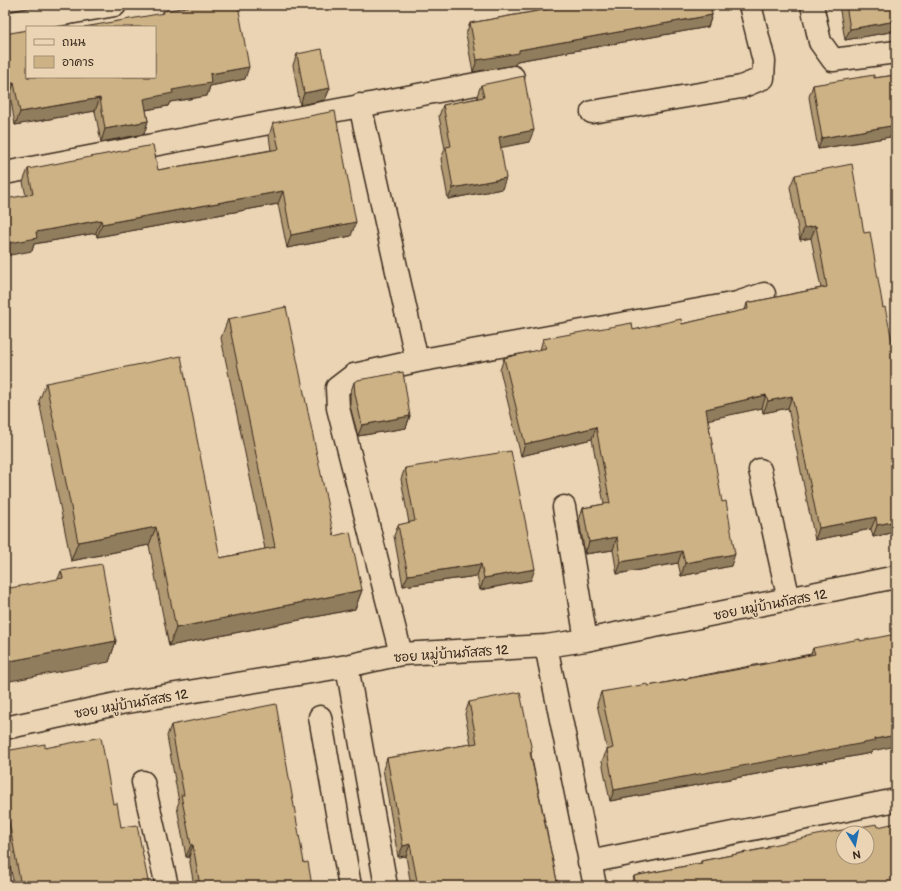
<svg xmlns="http://www.w3.org/2000/svg" width="901" height="891" font-family="'Balsamiq Sans','Playpen Sans Thai',sans-serif">
	<rect width="100%" height="100%" fill="#ead4b3"/>
	<filter id="ink" filterUnits="userSpaceOnUse"><feTurbulence type="fractalNoise" baseFrequency=".025" numOctaves="2"/><feDisplacementMap in="SourceGraphic" scale="8" xChannelSelector="R" yChannelSelector="G"/><feConvolveMatrix kernelMatrix="1 2 1 2 8 2 1 2 1" color-interpolation-filters="sRGB"/></filter>
	<g filter="url(#ink)">
		<g fill="none" stroke-linecap="round" stroke-linejoin="round">
			<defs>
				<path id="street" d="M812,5L820,42L833,60L896,52
					M5,24L115,5
					M360,105L417,361
					M592,112L741,87L763,78L764,61L750,5
					M5,173L513,77
					M760,470L789,600
					M564,507L586,640
					M546,646L595,886
					M401,654L338,408L337,388L354,375L417,361L737,303L764,294
					M347,666L386,886
					M320,717L350,886
					M5,728L121,703L347,666L401,654L546,646L586,640L896,577
					M143,782L167,886
					M589,862L896,800"/>
			</defs>
			<use href="#street" stroke="#3b2a1e" stroke-width="25"/>
			<use href="#street" stroke="#ead4b3" stroke-width="22"/>
		</g>
		<path fill="#b09972" stroke="#3b2a1e" d="M560,5H710L712,15L708,27L517,61L515,65L473,72L466,34L470,23L560,7Z
			M839,5H896V31L845,40Z
			M163,11L245,79L210,86L207,96L170,102L168,106L146,110L148,121L144,134L101,142L95,111L15,125L10,95L5,96V34L27,77L163,13Z
			M297,54L330,88L325,100L300,105L293,65Z
			M896,75V136L818,149L809,97L813,85L874,78Z
			M481,85L529,142L500,147L502,189L448,199L441,159L445,149L439,116L443,105L478,98L477,96Z
			M273,123L351,236L287,248L278,204L97,237L96,233L34,244L32,251L26,196L23,182L28,169L158,170L271,150L269,136Z
			M795,175L864,233L896,360V532L873,537L871,529L815,540L788,408L763,413L762,408L708,419L731,566L681,576L678,563L617,574L613,550L585,554L579,520L583,508L604,504L592,439L521,456L500,370L504,358L540,350L543,339L633,330L682,324L745,310L747,303L821,288L811,238L800,240L790,187Z
			M228,319L334,536L362,590L355,609L169,646L149,545L71,561L39,401L46,383L220,558L265,549L221,338Z
			M354,382L410,416L406,428L358,436L350,406V394Z
			M405,468L531,580L480,590L477,576L403,586L394,536L398,525L409,523L401,479Z
			M61,571L116,641L109,662L58,579Z
			M813,648L872,751L871,753L610,801L602,761L607,750L597,704L601,692L648,686L811,654Z
			M469,702L532,751L531,754L558,886H411L406,856L398,857L383,769L387,758L471,744L465,714Z
			M171,725L304,863L312,886H194L189,857H186L177,807L179,802L167,736Z
			M45,748L113,804L121,827L149,886H14L5,839V751Z
			M768,846L896,886H630L634,876L701,863V861L767,848Z"/>
		<path fill="#907d5d" stroke="#3b2a1e" d="M712,15L708,27L517,61L515,65L473,72L477,60L519,50Z
			M896,21V31L845,40L850,29Z
			M249,67L245,79L210,86L207,96L170,102L168,106L139,111L144,99L172,90L210,74Z
			M14,83L10,95L5,96V84Z
			M330,88L325,100L300,105L304,93Z
			M100,98L95,111L15,125L20,112Z
			M148,121L144,134L101,142L105,129Z
			M896,125V136L818,149L822,138Z
			M534,130L529,142L494,149L499,137Z
			M506,178L502,189L448,199L453,188Z
			M283,191L278,204L97,237L102,224Z
			M101,220L96,233L34,244L32,251L5,256V244L36,232Z
			M356,222L351,236L287,248L291,235Z
			M816,226L811,238L800,240L804,228Z
			M766,395L762,408L702,421L706,409Z
			M792,396L788,408L763,413L768,401Z
			M410,416L406,428L358,436L362,425Z
			M596,427L592,439L521,456L525,444Z
			M876,517L871,529L815,540L819,528Z
			M896,521V532L873,537L877,525Z
			M156,527L149,545L71,561L78,542Z
			M617,537L613,550L585,554L589,542Z
			M682,551L678,563L617,574L621,562Z
			M735,554L731,566L681,576L685,563Z
			M481,564L477,576L403,586L408,575Z
			M535,569L531,580L480,590L484,578Z
			M362,590L355,609L169,646L176,628Z
			M116,641L109,662L5,682V662Z
			M896,735V746L872,751L871,753L610,801L614,790Z
			M410,844L406,856L398,857L403,846Z
			M191,845H193L189,857H186Z"/>
		<path fill="#cdb285" stroke="#3b2a1e" fill-rule="evenodd" d="M199,5H238L249,67L210,74L211,83L172,90L173,93L144,99L148,121L105,129L100,98L20,112L14,83L5,84V34L27,30V77H155V27H84L164,13L163,11Z
			M566,5H710L712,15L519,50V53L477,60L470,23L566,6Z
			M846,5H896V21L850,29Z
			M322,49L330,88L304,93L297,54Z
			M874,75V78L896,75V125L822,138L813,85Z
			M524,76L534,130L499,137L506,178L453,188L446,147L451,146L443,105L484,97L481,85Z
			M335,111L356,222L291,235L283,191L102,224L101,220L36,232L37,238L5,244V199L33,194L28,169L153,145L158,170L279,149L273,123Z
			M852,164L864,233L870,232L883,308L885,307L896,360V521L877,525L876,517L819,528L792,396L768,401L766,395L706,409L722,502L726,501L735,554L685,563L682,551L621,562L617,537L589,542L583,508L610,503L596,427L525,444L504,358L546,348L543,339L632,323L633,330L681,319L682,324L748,309L747,303L827,287L816,226L804,228L795,175Z
			M286,307L334,536L350,532L362,590L176,628L156,527L78,542L46,383L181,356L220,558L275,547L228,319Z
			M403,372L410,416L362,425L355,394L354,382L358,380Z
			M511,451L535,569L484,578L481,564L408,575L398,525L415,521L405,468Z
			M102,564L116,641L5,662V589L63,578L61,571Z
			M896,634V735L875,739V741L614,790L607,750L613,748L601,692L648,684V686L740,669L815,654L813,648L860,639V641Z
			M520,692L532,751L530,752L558,886H418L410,844L403,846L387,758L477,743L469,702Z
			M276,704L304,863L308,862L312,886H200L193,845H191L181,795H184L171,725Z
			M101,737L113,804L117,803L121,827L137,825L149,886H21L6,806H5V751L45,744V748Z
			M896,823V886H636L634,876L702,863L701,861L768,848V846L831,832L877,824L878,827ZM843,833H867V857H843Z"/>
	</g>
	<g text-anchor="middle" stroke-width="4" stroke-linejoin="round" paint-order="stroke">
		<g font-size="13" fill="#3b2a1e" stroke="#ead4b3">
			<text transform="translate(770 604) rotate(-11)" y="5">ซอย หมู่บ้านภัสสร 12</text>
			<text transform="translate(451 653) rotate(-4)" y="5">ซอย หมู่บ้านภัสสร 12</text>
			<text transform="translate(131 703) rotate(-10)" y="5">ซอย หมู่บ้านภัสสร 12</text>
		</g>
	</g>
	<rect width="901" height="891" fill="none" stroke="#ead4b3" stroke-width="20"/>
	<rect x="10" y="10" width="881" height="871" fill="none" stroke="#3b2a1e" stroke-width="1.5" filter="url(#ink)"/>
	<rect x="26" y="26" width="130" height="52" fill="#ead4b3" stroke="#a49077"/>
	<rect x="34" y="39" width="20" height="6" fill="#ead4b3" stroke="#a49077"/>
	<text x="62" y="46" font-size="12" fill="#3b2a1e">ถนน</text>
	<rect x="34" y="56" width="20" height="12" fill="#cdb285" stroke="#a49077"/>
	<text x="62" y="66" font-size="12" fill="#3b2a1e">อาคาร</text>
	<g transform="translate(855 845) rotate(170)"><circle r="19" fill="#ead4b3" stroke="#a49077"/>
	<path d="M0-3L7 15L0 10L-7 15Z" fill="#1f6fb2"/>
	<text y="-6" font-size="11" font-weight="bold" text-anchor="middle" fill="#3b2a1e">N</text>
	</g>
</svg>
